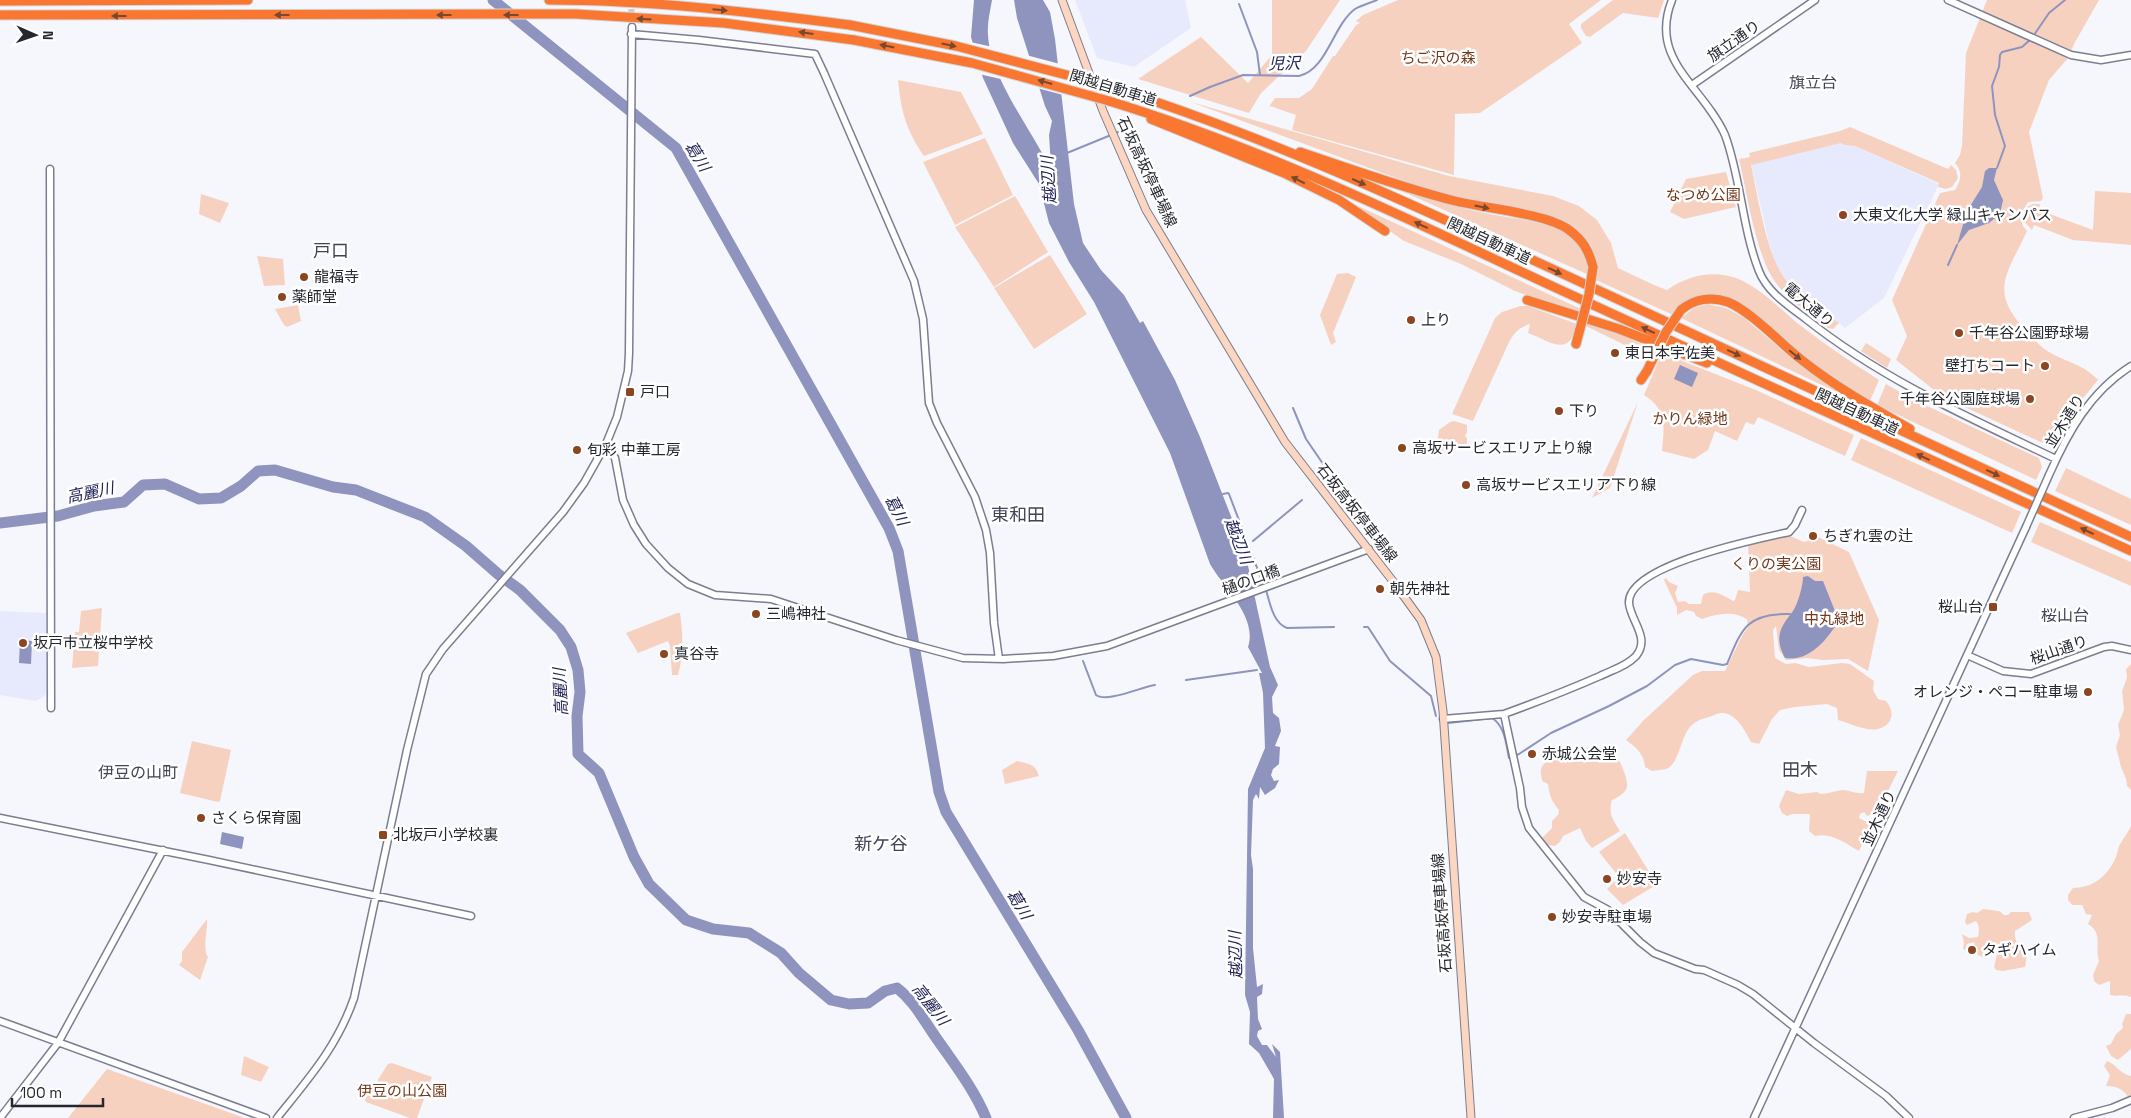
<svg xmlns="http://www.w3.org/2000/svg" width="2131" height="1118" font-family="'Space Grotesk','Noto Sans JP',sans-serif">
	<rect width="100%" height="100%" fill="#f6f7fc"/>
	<path fill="#e7eafc" d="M1075,0H1185L1191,28L1134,67L1097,58Z
		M1841,142L1855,146L1939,184L1884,298L1845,328L1794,287L1783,277L1776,265L1769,243L1751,164Z
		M0,611L46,613V694L42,698L35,701L0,695Z"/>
	<path fill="#f7d1c0" d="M1272,0H1340L1306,51L1261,93L1249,113L1138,79L1201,37L1248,83L1272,55Z
		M1398,0H1601L1569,24L1582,43L1480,113L1455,114L1454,175L1292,130L1296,115L1270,106L1268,108L1275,98H1299L1312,89L1333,56H1335L1356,25L1360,23L1356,21L1363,15Z
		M1613,0H1664L1658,18L1623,13L1590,37L1586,36L1581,28V24Z
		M1987,0H2099L2074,44L2069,57L2049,80L2029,132L2043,198L2041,201L2028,202L2020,215L2023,226L2027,231C2009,271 1988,290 2024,328C2031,336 2039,346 2049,352C2066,362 2085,365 2098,380L2069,415L2054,443L2047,445L1943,397L1896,360L1907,336L1892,300L1940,193L1955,190C1961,180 1963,172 1955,163L1960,155L1962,146L1966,53Z
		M898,80L961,92L983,134L924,156C906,130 901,111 898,80Z
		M1191,102L1449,176L1553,196L1579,206L1597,220L1611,243L1618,268L1654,285L1667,290C1685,277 1708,271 1729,276C1754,281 1781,310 1801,326C1826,345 1852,363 1879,380L1870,401L1802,356L1749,310L1729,297L1710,294L1688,300L1671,314L1596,280V260L1591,245L1578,230L1560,219L1469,200L1418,186Z
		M1850,127L1948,169L1951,165L1956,170L1958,178L1952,187L1946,189L1938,187L1939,183L1855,146L1845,145L1841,143L1751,165C1757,193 1767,254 1783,276C1796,295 1820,309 1839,323L1833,329L1828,328C1811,314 1789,301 1776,283C1756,257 1747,192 1739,159L1750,157L1749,153L1840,131Z
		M985,138L1013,195L955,225L923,162Z
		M1726,172L1736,207L1684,219L1670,212L1686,179Z
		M1395,188C1423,197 1451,206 1480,212C1502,217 1544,221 1563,231C1579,240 1588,257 1589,275Z
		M2095,191L2131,193V245L2073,240L2034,225L2032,230L2023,220L2027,207L2033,204H2040L2039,210L2093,230Z
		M201,194L229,203L220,223L199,214Z
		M1015,196L1048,252L994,287L955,227Z
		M1345,200L1581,309L1580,314L1515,291L1461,264L1404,241Z
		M1050,255L1087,314L1034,349L994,288Z
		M257,256L283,259L285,285L264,286Z
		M1348,273L1356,277L1333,333L1336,342L1331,345L1320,315L1337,274Z
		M1707,304L1726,308L1743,317L1798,364L1847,397L1681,318L1694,308Z
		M298,305L301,321L287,327L284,325L275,309Z
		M1520,306H1528L1577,324C1569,360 1549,340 1528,333L1530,324C1520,327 1516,331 1510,340L1473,421L1452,414L1495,318L1502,312Z
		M1586,324L1621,335L1652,349L1649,357L1586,326Z
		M1866,343L1891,359L1887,368L1861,351Z
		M1662,353L1756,390L1854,435L1845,456L1758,417L1754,425L1746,422L1737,441L1715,431L1708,450L1694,459L1662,451C1664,427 1668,410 1644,395Z
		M1886,384L1912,399L2039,458L2042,467L2036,480L1877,405Z
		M1638,402L1610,488L1592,498Z
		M1454,421L1467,425V432L1465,436L1467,438V445L1440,455V449L1437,445L1439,430L1450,422Z
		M1861,438L2021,512L2012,533L1851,460Z
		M2066,468L2131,499V525L2055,491Z
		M2040,522L2131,562V586L2031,542Z
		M1788,535L1804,542L1810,540H1815L1818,537L1849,552L1879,620L1868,671L1848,659L1823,660L1807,658L1786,660L1779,650L1776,626L1773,630L1775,658L1786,664L1795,663L1809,667L1842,663L1850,664L1874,681L1873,690L1878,699L1886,701C1891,707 1894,714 1889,722C1877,738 1853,724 1838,720L1837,708L1827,704L1795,707L1780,710L1772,719L1759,744L1751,742C1744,728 1732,706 1714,715C1709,718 1701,718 1696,722C1680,731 1681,761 1668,768C1664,770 1657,770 1652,771L1645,767C1644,754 1636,747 1626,740L1644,720L1693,675L1702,671H1725L1742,636L1748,627L1747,619C1733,610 1716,614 1702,619L1696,616L1694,612L1686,610L1677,615V608L1664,580L1666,578L1669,582L1678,586L1675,593L1678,602L1685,601L1689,604H1701L1703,595C1712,588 1725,596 1733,601L1735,600L1738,590L1750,592L1748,545Z
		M102,608L98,666L72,668L75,632H79L81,611Z
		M677,613H680C683,634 684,654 678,675H672L670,646L668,641L638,653L626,633Z
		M2131,664V790L2127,786L2126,779L2121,767L2116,747L2120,735L2118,725L2124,710L2122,691L2127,678L2126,669Z
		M192,741L231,750L220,801L218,802L180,793Z
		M1594,747C1610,748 1617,753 1623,769C1629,786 1631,791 1612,800C1608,814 1613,820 1620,831L1592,848L1586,841L1580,828L1563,836L1560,842L1555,846L1547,845L1542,838L1552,828V821L1558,815L1559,810C1552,802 1549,795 1548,784L1542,781C1542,778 1540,773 1541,769C1546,754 1580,749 1594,747Z
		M1017,761C1028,764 1035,763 1039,776L1005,784L1002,770Z
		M1867,771H1898L1882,803L1875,805L1872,814L1867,816L1864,812L1860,814L1859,818L1871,824L1859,851C1845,843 1831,832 1815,836L1809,831L1810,815L1809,814H1792L1787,816L1782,813L1779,806L1786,790L1799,794L1817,792L1820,794C1828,794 1837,790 1844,790C1852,791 1856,794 1864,793Z
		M2131,826V997C2123,994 2118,997 2110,995V981L2099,985L2094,981L2093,975L2099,961C2094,947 2104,934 2088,924L2092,915L2086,914L2082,905H2072L2068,900V895L2073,888C2094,888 2110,874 2117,854C2118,851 2118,846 2121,843C2124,837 2128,833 2131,826Z
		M1625,833L1656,883V885L1623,905L1607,889L1619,877L1599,852Z
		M1983,909L1999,911L2004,915H2008L2011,912H2029L2032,920L2015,931C2014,939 2017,942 2021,949L2026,950L2027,955L2025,967L2003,971L1996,970L1994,967L1997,955L1993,952L1983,957L1978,955L1974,942L1967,944L1965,950L1963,949L1964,943L1962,934L1969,938L1978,937C1979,932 1980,926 1976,921L1967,925L1965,922L1967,914L1973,912L1977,913Z
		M207,919C208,930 202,949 208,957L200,980L179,965L182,961V952Z
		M2126,1014H2131V1049L2118,1060L2111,1056L2106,1046L2111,1044L2116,1034L2123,1028L2122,1024Z
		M244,1056L269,1067L261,1082L241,1075Z
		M2107,1061C2116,1064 2120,1074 2131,1076V1096L2128,1097C2124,1089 2115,1086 2106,1086L2110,1075L2104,1066Z
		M392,1063L432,1077L417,1118H410L366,1102L365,1100L388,1064Z
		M107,1069L245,1118H68Z"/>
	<path fill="#8e94be" d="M974,0H992C990,12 987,23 988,35C990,76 1028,125 1047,162L1051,165L1049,135L1052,121L1045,106L1017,18L1014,0H1043L1050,12L1055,39L1074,204L1083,243L1101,270L1124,295L1140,323L1143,321L1175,380L1200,437L1245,552L1270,667L1278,685L1272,697L1273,713L1279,718L1281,731L1275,746L1280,747L1279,764L1273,769L1271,775L1274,781L1279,780L1275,788L1265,795L1260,787L1259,799L1256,794L1253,800L1251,855L1253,869V948L1257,987L1263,984L1262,994L1257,997L1258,1019L1262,1029L1258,1031L1257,1036L1262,1045H1267L1276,1057L1272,1044L1280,1052L1284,1118H1273L1274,1079L1259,1053L1249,1044L1250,1012L1245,995L1248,789L1265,748L1263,693L1259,673H1262L1248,647C1258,617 1223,587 1210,564L1170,453L1094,302L1069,262L1049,223L1039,184L1013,143L983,78L971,37Z
		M1989,168H1997L1994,180L2003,200L2000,214L1989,223L1969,230L1957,245L1967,211L1982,187L1985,171Z
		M1680,365L1698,373L1692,387L1674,379Z
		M1808,576L1815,581H1823L1839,621C1827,639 1810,662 1785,658C1774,637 1780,628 1793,611C1798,604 1803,585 1803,577Z
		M20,640L32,641L31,664L19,663Z
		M222,832L244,837L242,849L220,844Z"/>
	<path fill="#f6f7fc" d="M970,42L993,47L997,62L1005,80L979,74Z
		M1026,55L1060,64L1063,95L1037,88Z"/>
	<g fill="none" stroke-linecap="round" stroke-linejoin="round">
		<path stroke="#8e94be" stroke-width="2" d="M1239,4L1257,52L1260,75
			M2034,35L2049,13L2065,0
			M1190,96L1210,87L1243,75L1299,76C1327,70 1333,25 1355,9C1362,5 1370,3 1377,0
			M1116,133L1129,127
			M1067,153L1111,135
			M1997,168L2005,146L1995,115L1992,86L1999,67L2000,55L2002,52L2022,47L2031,39
			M1948,265L1957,245
			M1293,408L1306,439L1330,474L1328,477
			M1223,494L1228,493L1229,494L1264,586
			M1253,541L1302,500
			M1266,590C1270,603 1273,623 1287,628L1334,627
			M1364,627H1368L1390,661L1431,696L1436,716
			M1083,661L1096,695C1107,703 1141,687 1155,685
			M1186,680L1257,670
			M1448,723L1492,718C1505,726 1506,744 1509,758L1519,754L1551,733L1609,706L1647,686L1675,665L1691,659L1723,665L1727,664C1742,628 1747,613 1790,614"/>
		<path stroke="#8e94be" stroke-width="11" d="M493,0L676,148L889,528L898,551L939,792L946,812L1078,1030L1126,1118
			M0,523L58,516L94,506L124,502L143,485L165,484L199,499L221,498L241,486L258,471L275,470L333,487L356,490L425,517L466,546L498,574L520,590L560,630L571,647L578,670L580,692L577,716L578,754L599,773L634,857L649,884L686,920L713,929L749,933L781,953L799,973L831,1000L849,1004L868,1003L885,991L897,988C915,1002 924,1021 937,1039C955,1065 974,1089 986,1118"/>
		<path stroke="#cccdd3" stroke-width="6" stroke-dasharray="6 3" stroke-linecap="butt" d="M631,0L632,27"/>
		<defs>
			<path id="tertiary" d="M1672,0C1648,60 1703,86 1725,135C1741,178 1742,228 1759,271C1767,292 1789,306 1806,319C1883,380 1968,417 2056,459
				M1948,0L2071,55L2101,60L2131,55
				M631,34L699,40L815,54L824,73L914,281L923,319L929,403L937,423L975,497L986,530L990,553L994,623L999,659
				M1692,85L1815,0
				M50,169L51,708
				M606,444L615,458L623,500L634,525L646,544L668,568L688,584L715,595L771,599L896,640L963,658L1003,659L1053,656L1107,646L1369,549
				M2049,475C2068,432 2090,392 2131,366
				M1967,655L2003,671L2031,674L2104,647L2112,646L2131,650
				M1504,714C1537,702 1568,690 1600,676C1612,670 1627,666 1636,656C1651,638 1630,620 1629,603C1627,565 1758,539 1789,532L1795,525L1802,510
				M1443,719L1504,714L1520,788L1522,807L1529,828L1584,897L1608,910L1640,942L1654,953L1695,969L1704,970L1738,985L1753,994L1814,1043L1886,1096L1909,1118
				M0,818L209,860L471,916
				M0,1021L266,1118
				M0,1118L58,1043L163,850
				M277,1118C309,1078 337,1047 354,998L407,750L426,674L443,649L563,512L584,483L606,444L617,417L628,371L629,353L632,27
				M1754,1118L2026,527
				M2074,1118L2112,1108L2131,1100"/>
			<path id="secondary" d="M1062,0L1103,111L1146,210L1285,442L1392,580L1421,620L1436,657L1443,711L1471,1118"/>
			<path id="motorway" d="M549,0C650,0 750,12 850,25
				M0,1L248,0
				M0,15L576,14L724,23L854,40
				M1101,84C1260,133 1411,204 1561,273C1751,360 1941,450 2131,537
				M1109,101C1263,148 1408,219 1554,287C1746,375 1939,464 2131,551
				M1151,119L1284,173L1339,200L1385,231
				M1300,152C1351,169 1403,188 1455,201C1484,208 1548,214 1569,230C1583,240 1589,251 1593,267
				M1527,300L1619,329L1707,363
				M1681,310C1694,299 1711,296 1728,302C1752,312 1781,344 1803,361C1836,387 1873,408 1910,429
				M1576,344L1580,329
				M1641,380L1647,371"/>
		</defs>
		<use href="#tertiary" stroke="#7a7e92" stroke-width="9"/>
		<use href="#secondary" stroke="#7a7e92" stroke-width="9"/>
		<use href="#motorway" stroke="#d3d4d5" stroke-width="11"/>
		<use href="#tertiary" stroke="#fff" stroke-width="6"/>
		<use href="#secondary" stroke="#fdd6c1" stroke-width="7"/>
		<use href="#motorway" stroke="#f97730" stroke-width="9"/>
		<defs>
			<path id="tertiary-bridge" d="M2026,527L2049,475"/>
			<path id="motorway-bridge" d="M850,25L956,46L1101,84
				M854,40L972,63L1109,101
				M1580,329L1589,294L1593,267
				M1647,371L1666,332L1681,310"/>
		</defs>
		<use href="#tertiary-bridge" stroke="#7a7e92" stroke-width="9" stroke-linecap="butt"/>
		<use href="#motorway-bridge" stroke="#d3d4d5" stroke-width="11" stroke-linecap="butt"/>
		<use href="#tertiary-bridge" stroke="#fff" stroke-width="6"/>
		<use href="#motorway-bridge" stroke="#f97730" stroke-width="9"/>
	</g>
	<defs><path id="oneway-solid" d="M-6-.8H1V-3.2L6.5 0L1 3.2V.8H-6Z" transform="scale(1.25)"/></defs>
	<g fill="#7a472f">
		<use href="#oneway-solid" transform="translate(720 10) rotate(5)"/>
		<use href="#oneway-solid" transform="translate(282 15) rotate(180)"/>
		<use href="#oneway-solid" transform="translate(444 15) rotate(180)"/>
		<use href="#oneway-solid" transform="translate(511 15) rotate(-180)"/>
		<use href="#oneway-solid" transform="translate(119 16) rotate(180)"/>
		<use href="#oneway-solid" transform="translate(644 19) rotate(-176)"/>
		<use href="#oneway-solid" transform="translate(806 33) rotate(-172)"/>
		<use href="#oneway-solid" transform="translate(949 45) rotate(12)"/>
		<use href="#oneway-solid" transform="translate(887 46) rotate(-169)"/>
		<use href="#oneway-solid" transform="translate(1045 82) rotate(-164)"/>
		<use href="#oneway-solid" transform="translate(1298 180) rotate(-154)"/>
		<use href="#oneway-solid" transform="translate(1359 182) rotate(24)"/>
		<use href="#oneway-solid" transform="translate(1482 207) rotate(12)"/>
		<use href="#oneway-solid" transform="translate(1421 225) rotate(-155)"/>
		<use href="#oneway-solid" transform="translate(1555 271) rotate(25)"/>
		<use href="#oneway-solid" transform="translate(1648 330) rotate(-155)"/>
		<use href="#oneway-solid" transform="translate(1734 353) rotate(25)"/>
		<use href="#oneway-solid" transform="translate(1795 355) rotate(39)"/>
		<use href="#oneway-solid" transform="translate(1923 457) rotate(-155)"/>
		<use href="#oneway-solid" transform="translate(1993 473) rotate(25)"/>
		<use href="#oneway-solid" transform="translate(2087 531) rotate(-155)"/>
	</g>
	<g fill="#8c4521" stroke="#fff" stroke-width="2">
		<circle cx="1843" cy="215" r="5"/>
		<circle cx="304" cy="277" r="5"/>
		<circle cx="282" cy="297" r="5"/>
		<circle cx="1411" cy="320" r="5"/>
		<circle cx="1959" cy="333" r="5"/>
		<circle cx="1615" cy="353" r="5"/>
		<circle cx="2045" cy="366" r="5"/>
		<rect x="625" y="387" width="10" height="10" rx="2.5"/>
		<circle cx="2030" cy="399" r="5"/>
		<circle cx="1559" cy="411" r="5"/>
		<circle cx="1402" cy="448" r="5"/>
		<circle cx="577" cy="450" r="5"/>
		<circle cx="1466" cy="485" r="5"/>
		<circle cx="1813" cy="536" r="5"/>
		<circle cx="1380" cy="589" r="5"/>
		<rect x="1988" y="602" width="10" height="10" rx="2.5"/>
		<circle cx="756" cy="614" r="5"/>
		<circle cx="23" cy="643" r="5"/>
		<circle cx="664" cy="654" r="5"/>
		<circle cx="2088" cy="692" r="5"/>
		<circle cx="1532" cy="754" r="5"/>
		<circle cx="201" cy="818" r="5"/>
		<rect x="378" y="830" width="10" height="10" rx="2.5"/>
		<circle cx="1607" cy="879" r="5"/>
		<circle cx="1552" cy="917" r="5"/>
		<circle cx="1972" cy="950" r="5"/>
	</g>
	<g text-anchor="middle" stroke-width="5" stroke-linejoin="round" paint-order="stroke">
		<g font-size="15" fill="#25272f" stroke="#fff">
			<text transform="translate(1734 41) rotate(-35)" y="5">旗立通り</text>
			<text transform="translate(1113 88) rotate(17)" y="5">関越自動車道</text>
			<text transform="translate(1147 172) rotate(65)" y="5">石坂高坂停車場線</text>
			<text transform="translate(1489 241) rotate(25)" y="5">関越自動車道</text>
			<text transform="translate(1809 305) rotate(40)" y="5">電大通り</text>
			<text transform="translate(1857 412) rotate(25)" y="5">関越自動車道</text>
			<text transform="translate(2065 421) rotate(-58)" y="5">並木通り</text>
			<text transform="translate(1357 513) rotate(52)" y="5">石坂高坂停車場線</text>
			<text transform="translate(1251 580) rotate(-20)" y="5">樋の口橋</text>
			<text transform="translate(2059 650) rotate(-19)" y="5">桜山通り</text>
			<text transform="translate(1879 818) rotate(-65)" y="5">並木通り</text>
			<text transform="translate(1442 913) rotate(-94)" y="5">石坂高坂停車場線</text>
		</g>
		<g font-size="15" fill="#72381a" stroke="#fff">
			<text x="1438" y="63">ちご沢の森</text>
			<text x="1703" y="200">なつめ公園</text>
			<text x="1690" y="424">かりん緑地</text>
			<text x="1776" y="569">くりの実公園</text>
			<text x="1834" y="624">中丸緑地</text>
			<text x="402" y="1096">伊豆の山公園</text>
		</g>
		<g font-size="15" fill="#25272f" stroke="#fff" text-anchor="start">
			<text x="1853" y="220">大東文化大学 緑山キャンパス</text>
			<text x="314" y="282">龍福寺</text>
			<text x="292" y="302">薬師堂</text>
			<text x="1421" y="325">上り</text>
			<text x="1969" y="338">千年谷公園野球場</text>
			<text x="1625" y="358">東日本宇佐美</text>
			<text x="2035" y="371" text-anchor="end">壁打ちコート</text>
			<text x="640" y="397">戸口</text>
			<text x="2020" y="404" text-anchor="end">千年谷公園庭球場</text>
			<text x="1569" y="416">下り</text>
			<text x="1412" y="453">高坂サービスエリア上り線</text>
			<text x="587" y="455">旬彩 中華工房</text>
			<text x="1476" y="490">高坂サービスエリア下り線</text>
			<text x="1823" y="541">ちぎれ雲の辻</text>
			<text x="1390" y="594">朝先神社</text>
			<text x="1983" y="612" text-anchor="end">桜山台</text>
			<text x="766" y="619">三嶋神社</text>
			<text x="33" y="648">坂戸市立桜中学校</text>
			<text x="674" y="659">真谷寺</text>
			<text x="2078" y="697" text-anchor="end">オレンジ・ペコー駐車場</text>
			<text x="1542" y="759">赤城公会堂</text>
			<text x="211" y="823">さくら保育園</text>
			<text x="393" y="840">北坂戸小学校裏</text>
			<text x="1617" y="884">妙安寺</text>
			<text x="1562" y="922">妙安寺駐車場</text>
			<text x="1982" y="955">タギハイム</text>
		</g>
		<g font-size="16" font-style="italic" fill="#222358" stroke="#fff">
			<text transform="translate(1284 63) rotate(-2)" y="6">児沢</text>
			<text transform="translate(698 156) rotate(58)" y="6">葛川</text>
			<text transform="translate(1048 180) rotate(-94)" y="6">越辺川</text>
			<text transform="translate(90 492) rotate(-12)" y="6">高麗川</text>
			<text transform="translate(897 510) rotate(63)" y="6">葛川</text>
			<text transform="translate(1239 541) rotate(69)" y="6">越辺川</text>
			<text transform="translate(560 692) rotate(-93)" y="6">高麗川</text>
			<text transform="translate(1020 904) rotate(59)" y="6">葛川</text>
			<text transform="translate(1235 955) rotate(-92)" y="6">越辺川</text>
			<text transform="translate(931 1004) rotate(52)" y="6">高麗川</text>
		</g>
		<g font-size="16" fill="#414457" stroke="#fff">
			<text x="1813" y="88">旗立台</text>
			<text x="2065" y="621">桜山台</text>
			<text x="138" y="778">伊豆の山町</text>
		</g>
		<g font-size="18" fill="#414457" stroke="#fff">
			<text x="331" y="257">戸口</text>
			<text x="1018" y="521">東和田</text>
			<text x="1800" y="776">田木</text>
			<text x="881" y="850">新ケ谷</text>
		</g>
	</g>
	<g transform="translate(35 35) rotate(92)" stroke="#ffffff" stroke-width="4" paint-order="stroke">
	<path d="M0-4L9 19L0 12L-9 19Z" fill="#25272f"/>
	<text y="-8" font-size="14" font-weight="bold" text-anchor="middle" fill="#25272f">N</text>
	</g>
	<path d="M12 1098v8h91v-8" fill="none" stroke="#25272f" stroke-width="2.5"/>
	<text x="20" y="1098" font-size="15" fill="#25272f" stroke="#ffffff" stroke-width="4" paint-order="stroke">100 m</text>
</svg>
